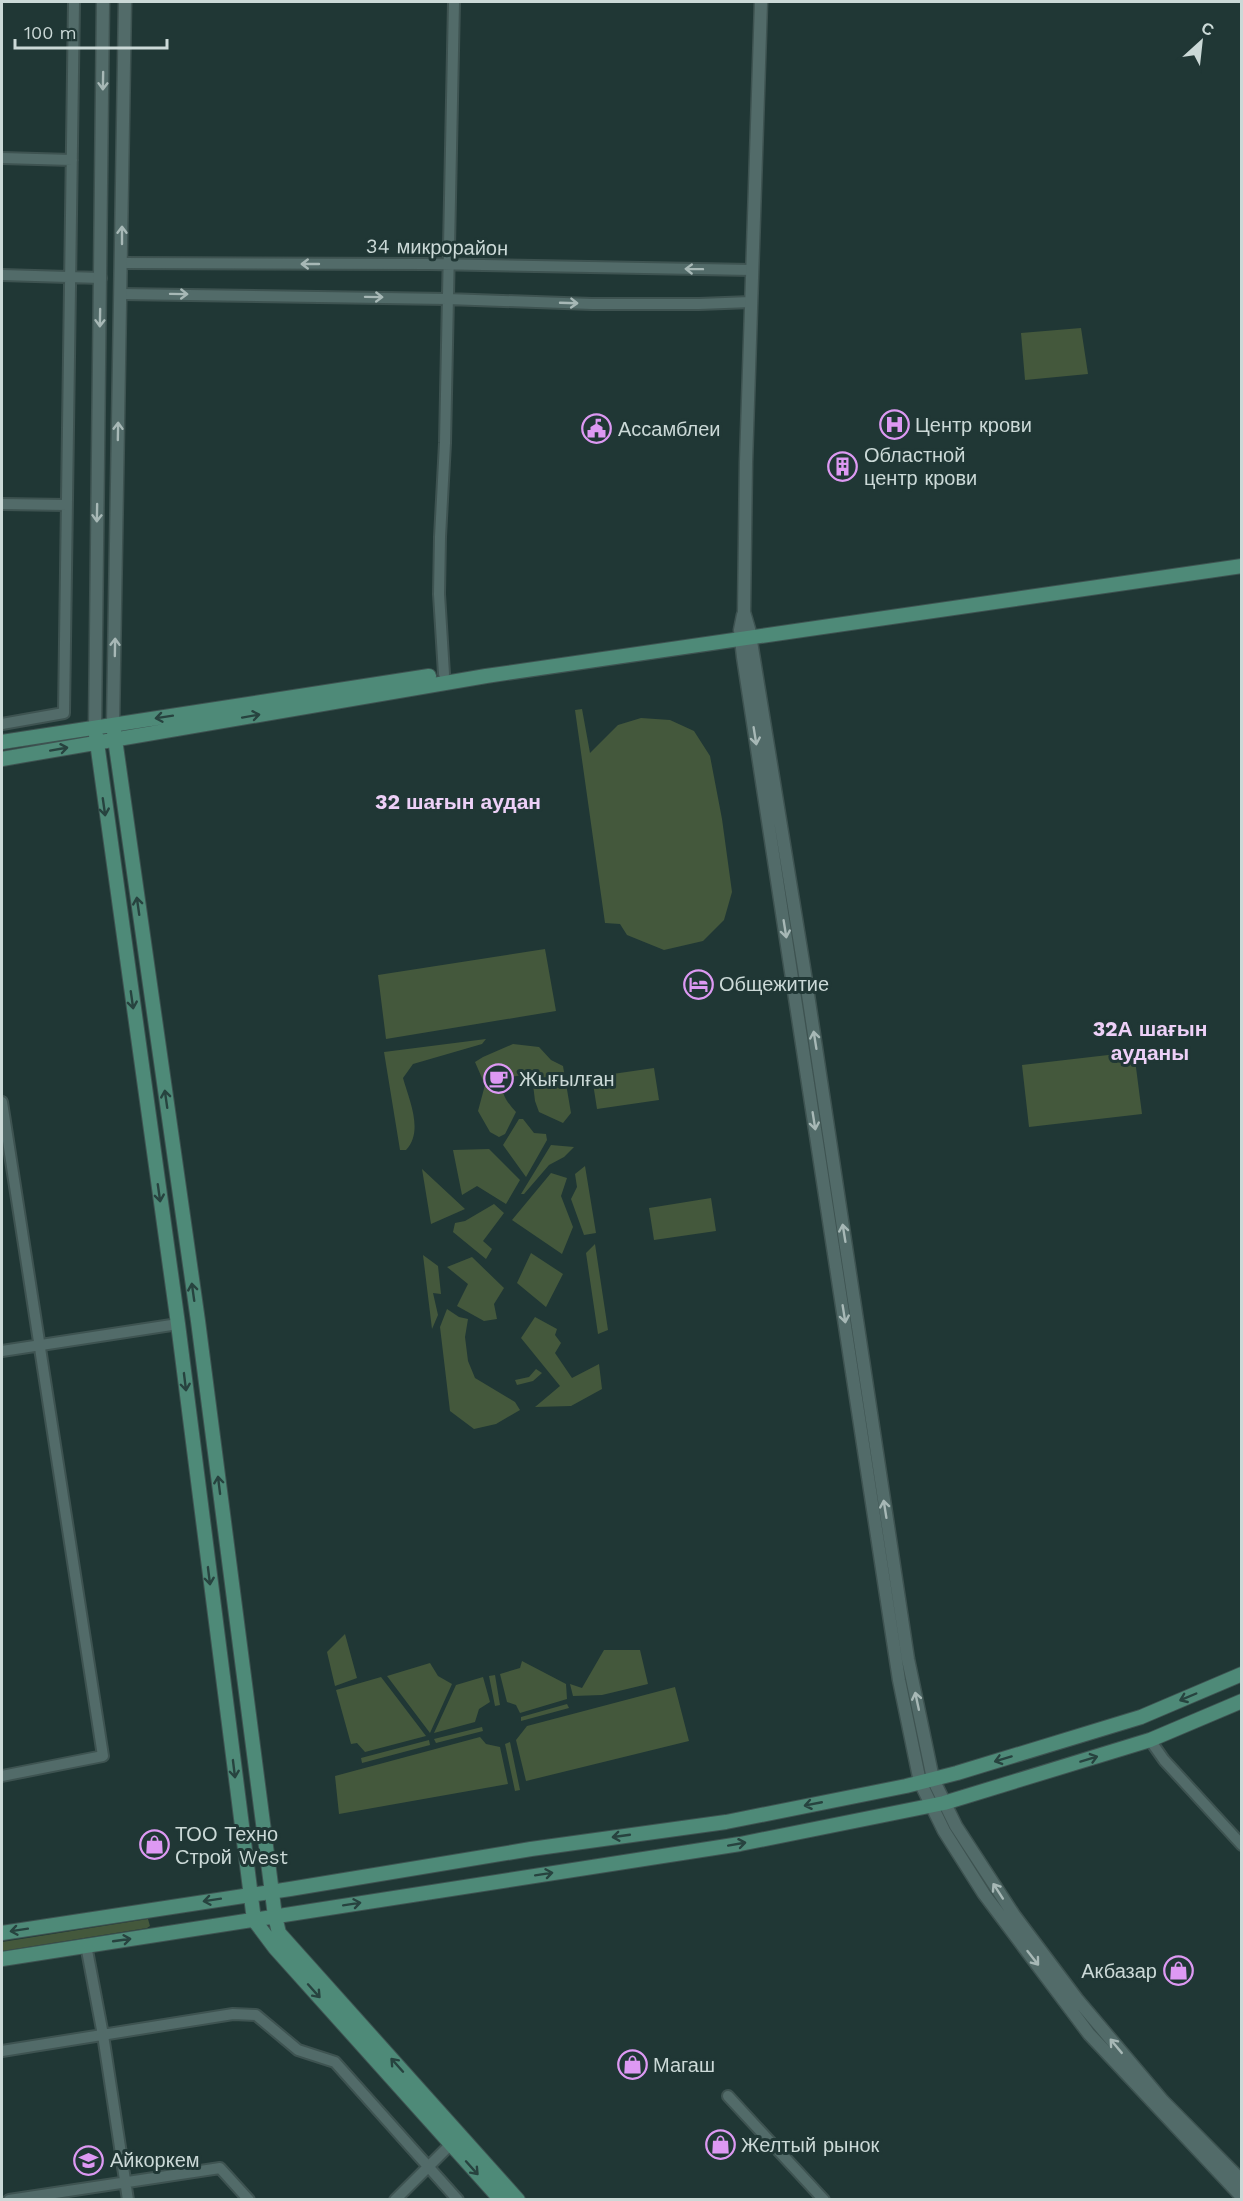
<svg xmlns="http://www.w3.org/2000/svg" width="1243" height="2201" font-family="'Work Sans',sans-serif">
	<rect width="100%" height="100%" fill="#203735"/>
	<path fill="#44583c" d="M1081,328L1088,374L1025,380L1021,333Z
		M582,709L590,753L618,725L641,718L670,720L694,731L710,756L722,819L732,892L724,920L703,941L664,950L627,935L620,924L605,923L575,710Z
		M545,949L556,1011L386,1039L378,975Z
		M486,1039L482,1044L413,1064L403,1078C409,1100 424,1131 406,1150H400L384,1052Z
		M513,1044L539,1047L551,1060L563,1066L571,1113L563,1123L539,1112L535,1101L532,1076C524,1074 509,1076 502,1081C501,1095 508,1103 516,1112L505,1134L499,1137L490,1132L478,1111L485,1085L475,1062L483,1057Z
		M1134,1052L1142,1114L1029,1127L1022,1065Z
		M654,1068L659,1100L597,1109L592,1077Z
		M519,1119H523L534,1133L546,1134L547,1140L526,1177L503,1145Z
		M551,1145L574,1147L564,1157L549,1165L524,1194H521Z
		M489,1149L520,1180L506,1204L477,1186L462,1195L453,1150Z
		M585,1166L596,1233L584,1235L571,1199L577,1187L575,1174Z
		M422,1169L465,1209L431,1224Z
		M551,1173L567,1178L561,1196L573,1227L562,1254L512,1220Z
		M711,1198L716,1231L654,1240L649,1208Z
		M494,1204L504,1213L483,1241L492,1249L486,1259L453,1232L455,1223L465,1221Z
		M595,1244L608,1330L598,1334L586,1253Z
		M531,1253L563,1274L546,1307L517,1283Z
		M423,1255L438,1266L441,1294L433,1293L438,1315L432,1329Z
		M472,1257L504,1288L494,1304L497,1319L484,1321L457,1306L468,1284L447,1267Z
		M447,1309L459,1317L468,1319L465,1337L468,1361L475,1378L515,1402L520,1410L496,1424L474,1429L450,1411L440,1327Z
		M535,1317L557,1329L555,1335L561,1343L555,1353L572,1378L599,1364L602,1389L571,1406L535,1407L560,1386L521,1338Z
		M536,1369L542,1373L533,1381L517,1385L515,1380L529,1377Z
		M345,1634L357,1678L335,1686L327,1652Z
		M604,1650H640L648,1684L602,1695L573,1696L570,1684L582,1688Z
		M522,1661L566,1684L567,1699L520,1713L516,1705L507,1702L500,1674L520,1668Z
		M430,1663L438,1676L452,1684L430,1733L387,1676Z
		M495,1675L500,1705L495,1706L489,1676Z
		M381,1677L426,1736L365,1752L357,1743L351,1744L336,1690Z
		M483,1677L490,1702L479,1709L475,1722L434,1733L456,1685Z
		M675,1687L689,1741L526,1781L516,1740L527,1726Z
		M567,1704L569,1708L521,1721V1717Z
		M482,1727L483,1731L436,1743L434,1739Z
		M480,1737L486,1744L500,1747L508,1784L339,1814L335,1776Z
		M429,1740L430,1745L362,1763L361,1758Z
		M510,1742L520,1790L515,1791L505,1744Z
		M148,1919L150,1926L147,1928L2,1951V1942Z"/>
	<g fill="none" stroke-linecap="round" stroke-linejoin="round">
		<defs>
			<path id="minor" d="M2,158L72,160
				M122,263L429,264L752,270
				M2,275L101,278
				M121,294L447,299L592,304H699L751,302
				M2,504L67,505
				M444,674L439,594L440,537L445,443L454,2
				M2,724L64,713L74,2
				M2,1102L103,1756L2,1776
				M2,1351L178,1324
				M1150,1740L1164,1760L1242,1845
				M86,1945L103,2035L128,2200
				M2,2051L233,2014L256,2015L298,2050L335,2062L458,2200
				M728,2096L824,2200
				M9,2200L220,2168L249,2200
				M395,2200L456,2139"/>
			<path id="tertiary" d="M761,2L746,462L744,612L749,629L804,968L908,1659L933,1779L956,1826L1014,1915L1077,1999L1163,2101L1242,2181
				M743,615L740,630L743,657L899,1680L920,1782L944,1831L984,1894L1089,2034L1242,2197
				M113,725L125,2
				M95,728L103,2"/>
			<path id="secondary" d="M113,725L198,1321L275,1916L279,1933L518,2200
				M95,728L178,1324L254,1920L275,1948L501,2200
				M2,742L429,676
				M2,759L486,676L1242,566
				M2,1933L290,1889L531,1849L726,1822L906,1786L957,1773L1141,1717L1242,1674
				M2,1959L740,1844L944,1803L1150,1740L1242,1701"/>
		</defs>
		<use href="#minor" stroke="#3e5351" stroke-width="14"/>
		<use href="#tertiary" stroke="#3e5351" stroke-width="15"/>
		<use href="#secondary" stroke="#3e5351" stroke-width="16"/>
		<use href="#minor" stroke="#526b69" stroke-width="10"/>
		<use href="#tertiary" stroke="#526b69" stroke-width="12"/>
		<use href="#secondary" stroke="#4e8a78" stroke-width="14"/>
	</g>
	<defs><path id="oneway-shaft" d="M-6 0H5M1.5-3L5.5 0L1.5 3" fill="none" stroke-width="1.6" stroke-linecap="round" stroke-linejoin="round" transform="scale(1.5)"/></defs>
	<g stroke="#a7b8b6">
		<use href="#oneway-shaft" transform="translate(103 81) rotate(91)"/>
		<use href="#oneway-shaft" transform="translate(122 235) rotate(-90)"/>
		<use href="#oneway-shaft" transform="translate(310 264) rotate(-180)"/>
		<use href="#oneway-shaft" transform="translate(694 269) rotate(-179)"/>
		<use href="#oneway-shaft" transform="translate(179 294) rotate(1)"/>
		<use href="#oneway-shaft" transform="translate(374 297) rotate(1)"/>
		<use href="#oneway-shaft" transform="translate(569 303) rotate(2)"/>
		<use href="#oneway-shaft" transform="translate(100 318) rotate(91)"/>
		<use href="#oneway-shaft" transform="translate(118 431) rotate(-89)"/>
		<use href="#oneway-shaft" transform="translate(97 513) rotate(91)"/>
		<use href="#oneway-shaft" transform="translate(115 647) rotate(-89)"/>
		<use href="#oneway-shaft" transform="translate(755 736) rotate(81)"/>
		<use href="#oneway-shaft" transform="translate(785 929) rotate(81)"/>
		<use href="#oneway-shaft" transform="translate(815 1040) rotate(-99)"/>
		<use href="#oneway-shaft" transform="translate(814 1121) rotate(81)"/>
		<use href="#oneway-shaft" transform="translate(844 1233) rotate(-99)"/>
		<use href="#oneway-shaft" transform="translate(844 1314) rotate(81)"/>
		<use href="#oneway-shaft" transform="translate(885 1509) rotate(-99)"/>
		<use href="#oneway-shaft" transform="translate(917 1701) rotate(-102)"/>
		<use href="#oneway-shaft" transform="translate(998 1891) rotate(-123)"/>
		<use href="#oneway-shaft" transform="translate(1033 1958) rotate(52)"/>
		<use href="#oneway-shaft" transform="translate(1116 2046) rotate(-130)"/>
	</g>
	<g stroke="#27433f">
		<use href="#oneway-shaft" transform="translate(251 716) rotate(-10)"/>
		<use href="#oneway-shaft" transform="translate(164 717) rotate(171)"/>
		<use href="#oneway-shaft" transform="translate(59 749) rotate(-10)"/>
		<use href="#oneway-shaft" transform="translate(104 807) rotate(82)"/>
		<use href="#oneway-shaft" transform="translate(138 906) rotate(-98)"/>
		<use href="#oneway-shaft" transform="translate(132 1000) rotate(82)"/>
		<use href="#oneway-shaft" transform="translate(166 1099) rotate(-98)"/>
		<use href="#oneway-shaft" transform="translate(159 1193) rotate(82)"/>
		<use href="#oneway-shaft" transform="translate(193 1292) rotate(-98)"/>
		<use href="#oneway-shaft" transform="translate(185 1382) rotate(83)"/>
		<use href="#oneway-shaft" transform="translate(219 1485) rotate(-97)"/>
		<use href="#oneway-shaft" transform="translate(209 1576) rotate(83)"/>
		<use href="#oneway-shaft" transform="translate(1188 1697) rotate(157)"/>
		<use href="#oneway-shaft" transform="translate(1003 1759) rotate(163)"/>
		<use href="#oneway-shaft" transform="translate(1089 1759) rotate(-17)"/>
		<use href="#oneway-shaft" transform="translate(234 1769) rotate(83)"/>
		<use href="#oneway-shaft" transform="translate(813 1804) rotate(169)"/>
		<use href="#oneway-shaft" transform="translate(621 1836) rotate(172)"/>
		<use href="#oneway-shaft" transform="translate(737 1844) rotate(-10)"/>
		<use href="#oneway-shaft" transform="translate(544 1874) rotate(-9)"/>
		<use href="#oneway-shaft" transform="translate(212 1900) rotate(171)"/>
		<use href="#oneway-shaft" transform="translate(352 1904) rotate(-9)"/>
		<use href="#oneway-shaft" transform="translate(19 1930) rotate(171)"/>
		<use href="#oneway-shaft" transform="translate(122 1940) rotate(-8)"/>
		<use href="#oneway-shaft" transform="translate(314 1991) rotate(48)"/>
		<use href="#oneway-shaft" transform="translate(397 2065) rotate(-132)"/>
		<use href="#oneway-shaft" transform="translate(472 2168) rotate(48)"/>
	</g>
	<defs>
		<symbol id="hospital-ring" viewBox="-11 -11 22 22"><circle r="9.5" fill="#203735" stroke="#dd99f3" stroke-width="1.5"/><path d="M-5-5h3v3.5h4V-5h3V5h-3V1.5h-4V5h-3Z" fill="#dd99f3"/></symbol>
		<symbol id="civic-ring" viewBox="-11 -11 22 22"><circle r="9.5" fill="#203735" stroke="#dd99f3" stroke-width="1.5"/><path d="M-.6-6.5H3V-4.5H.6V-3L4-1V1h2V6H-6V1h2V-1L-.6-3ZM-1.2 2.5V6h2.4V2.5Z" fill="#dd99f3"/></symbol>
		<symbol id="building-ring" viewBox="-11 -11 22 22"><circle r="9.5" fill="#203735" stroke="#dd99f3" stroke-width="1.5"/><path d="M-4-6H4V6H1V3H-1V6H-4ZM-2.5-4.3h1.7v1.8h-1.7ZM.8-4.3h1.7v1.8H.8ZM-2.5-1h1.7V.8h-1.7ZM.8-1h1.7V.8H.8Z" fill="#dd99f3"/></symbol>
		<symbol id="hotel-ring" viewBox="-11 -11 22 22"><circle r="9.5" fill="#203735" stroke="#dd99f3" stroke-width="1.5"/><path d="M-6-4.5h1.5V1H6V5H4.5V3h-9V5H-6ZM-4 0a1.8 1.8 0 1 1 3.6 0ZM.5 0V-2.5h3Q6-2.5 6 0Z" fill="#dd99f3"/></symbol>
		<symbol id="cafe-ring" viewBox="-11 -11 22 22"><circle r="9.5" fill="#203735" stroke="#dd99f3" stroke-width="1.5"/><path d="M-5.5-4.5H6V0H3Q3 3.5 0 3.5H-2.5Q-5.5 3.5-5.5 0ZM3-3.2v2h1.7v-2ZM-6 4.5H4V6H-6Z" fill="#dd99f3"/></symbol>
		<symbol id="shop-ring" viewBox="-11 -11 22 22"><circle r="9.5" fill="#203735" stroke="#dd99f3" stroke-width="1.5"/><path d="M-5-2.5h2.3a2.7 3.5 0 0 1 5.4 0H5L5.5 6h-11ZM-1.5-2.5h3a1.5 2.3 0 0 0-3 0Z" fill="#dd99f3"/></symbol>
		<symbol id="school-ring" viewBox="-11 -11 22 22"><circle r="9.5" fill="#203735" stroke="#dd99f3" stroke-width="1.5"/><path d="M0-5L7-2L0 1L-7-2ZM-4 1L0 2.5L4 1V4Q0 6-4 4Z" fill="#dd99f3"/></symbol>
	</defs>
	<g fill-rule="evenodd">
		<use href="#hospital-ring" x="878" y="408" width="33" height="33"/>
		<use href="#civic-ring" x="580" y="412" width="33" height="33"/>
		<use href="#building-ring" x="826" y="450" width="33" height="33"/>
		<use href="#hotel-ring" x="682" y="968" width="33" height="33"/>
		<use href="#cafe-ring" x="482" y="1062" width="33" height="33"/>
		<use href="#shop-ring" x="138" y="1828" width="33" height="33"/>
		<use href="#shop-ring" x="1162" y="1954" width="33" height="33"/>
		<use href="#shop-ring" x="616" y="2048" width="33" height="33"/>
		<use href="#shop-ring" x="704" y="2128" width="33" height="33"/>
		<use href="#school-ring" x="72" y="2144" width="33" height="33"/>
	</g>
	<g text-anchor="middle" stroke-width="6" stroke-linejoin="round" paint-order="stroke">
		<g font-size="20" fill="#cbd9d7" stroke="#203735">
			<text transform="translate(437 247) rotate(1)" y="7">34 микрорайон</text>
		</g>
		<g font-size="20" fill="#cbd9d7" stroke="#203735" text-anchor="start">
			<text x="915" y="432">Центр крови</text>
			<text x="618" y="436">Ассамблеи</text>
			<text x="864" y="462">Областной<tspan x="864" dy="23">центр крови</tspan></text>
			<text x="719" y="991">Общежитие</text>
			<text x="519" y="1086">Жығылған</text>
			<text x="175" y="1841">ТОО Техно<tspan x="175" dy="23">Строй West</tspan></text>
			<text x="1157" y="1978" text-anchor="end">Акбазар</text>
			<text x="653" y="2072">Магаш</text>
			<text x="741" y="2152">Желтый рынок</text>
			<text x="110" y="2167">Айкоркем</text>
		</g>
		<g font-size="21" font-weight="bold" fill="#edd0f7" stroke="#203735">
			<text x="458" y="809">32 шағын аудан</text>
			<text x="1150" y="1036">32А шағын<tspan x="1150" dy="24">ауданы</tspan></text>
		</g>
	</g>
	<rect width="1243" height="2201" fill="none" stroke="#cbd9d7" stroke-width="6"/>
	<g transform="translate(1201 42) rotate(27)" stroke="#203735" stroke-width="4.5" paint-order="stroke">
	<path d="M0-4.5L10 22L0 15L-10 22Z" fill="#cbd9d7"/>
	<text y="-9" font-size="16" font-weight="bold" text-anchor="middle" fill="#cbd9d7">С</text>
	</g>
	<path d="M15 39v9h152v-9" fill="none" stroke="#cbd9d7" stroke-width="3"/>
	<text x="24" y="39" font-size="18" fill="#cbd9d7" stroke="#203735" stroke-width="4.5" paint-order="stroke">100 m</text>
</svg>
